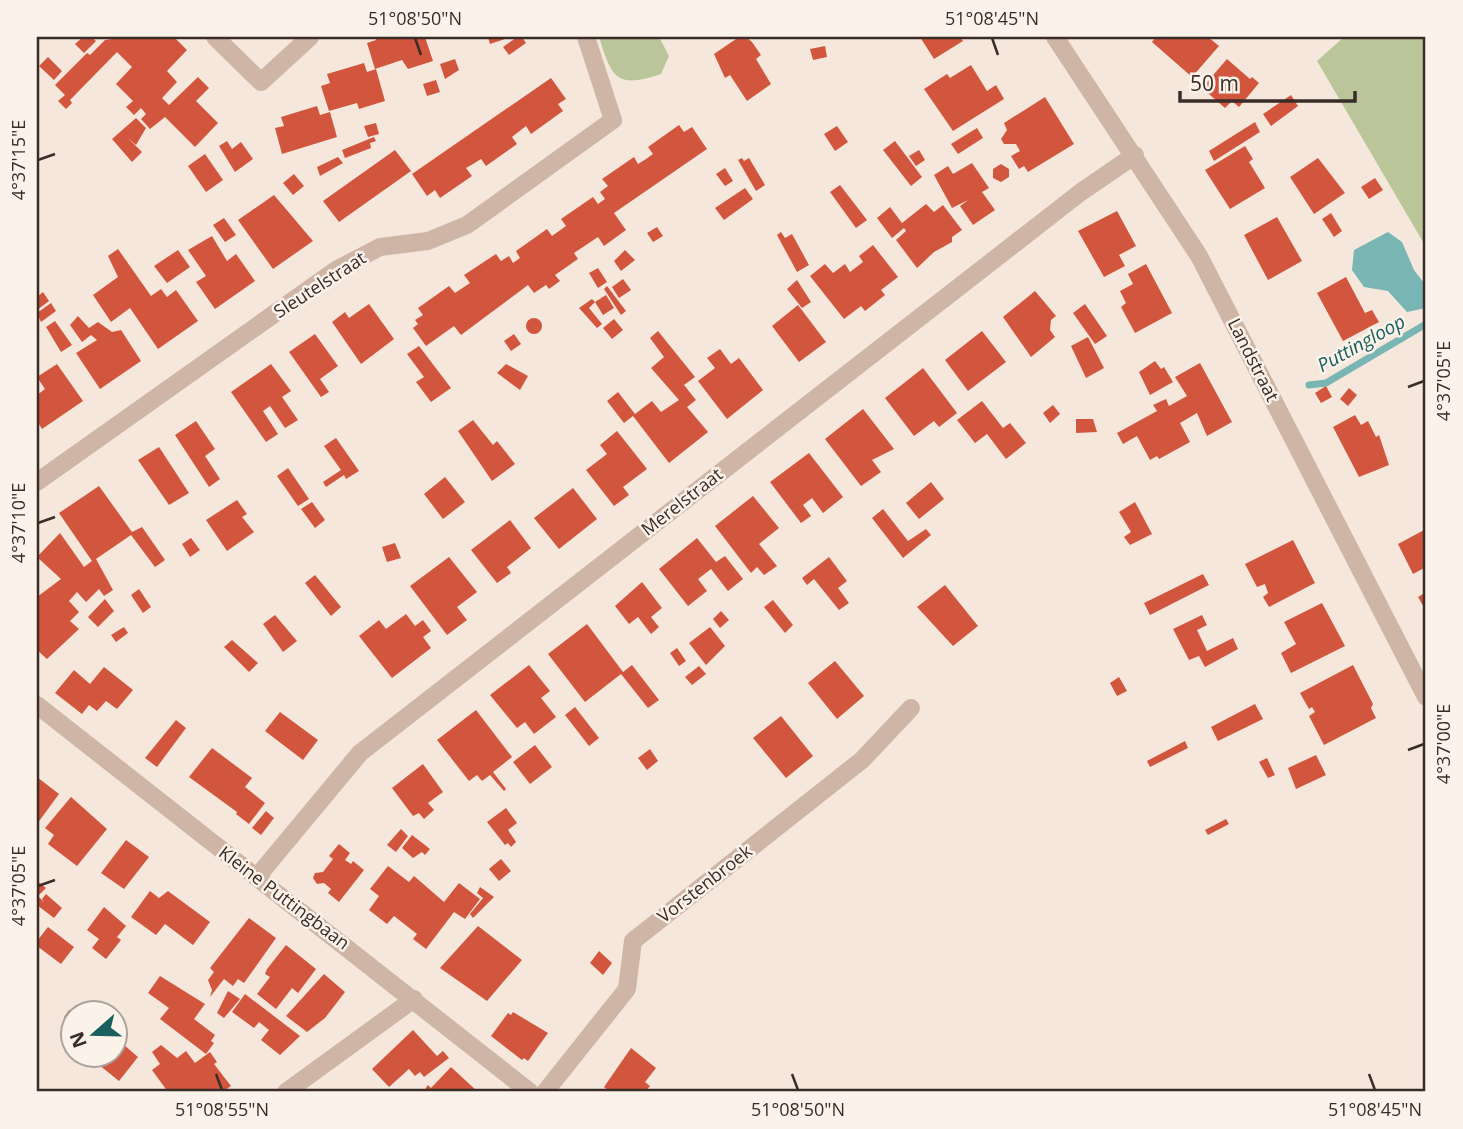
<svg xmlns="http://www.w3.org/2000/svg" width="1463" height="1129" font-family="'Open Sans',sans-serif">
	<rect width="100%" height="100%" fill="#f5e7dc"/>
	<path fill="#bac59a" d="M599,37H659L669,56L661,74C616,89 612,78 599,37Z
		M1344,37H1426V247L1317,61Z"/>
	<path fill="#78b5b3" d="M1388,232L1402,242L1414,270L1424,283L1426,308L1407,312L1388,291L1364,287L1352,270L1354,250Z"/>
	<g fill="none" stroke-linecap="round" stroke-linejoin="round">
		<path stroke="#78b5b3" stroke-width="7" d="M1309,385L1326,383L1426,324"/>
	</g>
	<path fill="#d2563d" d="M83,37H92L96,41L84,53L75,44Z
		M124,37H174L187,50L167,71L177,82L162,98L169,105L198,77L209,88L196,101L218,123L195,147L165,117L150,129L141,119L146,114L141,108L134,115L126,107L133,101L116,84L132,67L117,52L70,100L72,103L66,109L58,101L65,95L55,85L87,53L90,55L105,40Z
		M375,37H425L433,61L408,69L402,60L375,69L367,43L376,40Z
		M488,37H504L505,39L490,44Z
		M517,37H522L526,43L509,55L503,47Z
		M739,37H746L752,42L761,55L756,59L771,84L747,101L730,75L725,78L714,54Z
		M920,37H960L963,41L934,59Z
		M1156,37H1208L1219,46L1192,77L1152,42Z
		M825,46L827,57L813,60L810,49Z
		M48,57L62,71L54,80L39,66Z
		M455,59L459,70L445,79L440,64Z
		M1227,59L1250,79L1252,77L1259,83L1239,107L1232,101L1225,108L1202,88Z
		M364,63L367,72L376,69L385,101L359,109L357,103L329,111L321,86L330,83L327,74Z
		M971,65L987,91L996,85L1004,99L953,131L924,89L947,74L950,78Z
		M551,78L566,99L558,104L563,111L531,134L526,126L512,137L517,144L486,166L481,159L473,164L466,168L472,176L440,198L435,190L427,196L412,174Z
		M436,80L440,92L427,96L423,84Z
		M1291,95L1298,106L1271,126L1263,114Z
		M1045,97L1074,144L1028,172L1024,166L1019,169L1011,156L1020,151L1016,144H1004L1001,139L1007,130L1004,123Z
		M317,106L320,115L330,112L337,137L282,154L275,128L284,126L281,117Z
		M136,118L146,128L136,145L128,138L142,152L132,162L112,139Z
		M1255,122L1260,132L1214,161L1209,151Z
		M376,123L379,134L368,137L364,126Z
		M679,125L684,132L692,127L707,149L614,213L626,230L604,246L598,237L574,253L578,259L555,275L560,281L549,289L546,285L534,293L528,285L461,335L454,326L426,346L413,328L418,324L415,320L423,315L418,308L449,286L455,293L470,283L464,275L496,254L501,261L509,256L513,263L520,258L516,251L547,229L552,236L566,226L561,219L593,197L598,204L605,199L600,192L608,186L602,179L634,157L638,164L646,159L653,154L648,147Z
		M837,126L848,142L835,151L824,134Z
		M977,128L983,138L958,154L951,144Z
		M374,137L376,141L370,143L371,148L345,158L342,150Z
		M227,141L232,149L241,142L253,159L235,172L219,146Z
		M895,141L922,177L911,186L883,150Z
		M1245,146L1253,159L1249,162L1265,188L1230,209L1205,170Z
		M395,150L411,171L339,222L323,201Z
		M919,150L925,160L916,166L909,156Z
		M205,154L223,180L206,192L188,166Z
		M338,157L343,163L320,176L317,167Z
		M742,158L744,161L749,158L765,185L756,191L738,160Z
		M1318,158L1345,193L1314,214L1290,177Z
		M972,163L989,188L982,192L995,210L973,225L960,206L968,200L952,208L934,175L948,166L953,174Z
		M1001,164L1009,169V177L1001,182L993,178V169Z
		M725,168L733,181L725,186L716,174Z
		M294,174L304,186L293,195L283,183Z
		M1375,178L1383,190L1369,199L1361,187Z
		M840,185L867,220L856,228L830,192Z
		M745,188L753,199L724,220L715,208Z
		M274,195L313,241L273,269L238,220Z
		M926,204L934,212L943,205L962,230L952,237V242L934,252L917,268L896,240L906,231L904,228L892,238L877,218L890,207L902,223Z
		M1117,211L1136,246L1119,255L1125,266L1104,277L1078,231Z
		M1331,213L1342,231L1334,237L1322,219Z
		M1277,217L1302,261L1268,280L1244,235Z
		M224,218L236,235L225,242L213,225Z
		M657,227L663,236L653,242L647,233Z
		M781,232L785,238L792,234L809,265L797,272L777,235Z
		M212,236L227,261L236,254L255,281L215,309L196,282L206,276L188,250Z
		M873,245L898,277L881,290L885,295L865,311L861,306L844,319L810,276L825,264L833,273L845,264L850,272L863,262L859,256Z
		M118,249L151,296L161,289L167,297L176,290L198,321L158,349L130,308L111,322L93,295L118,277L108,256Z
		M178,250L190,267L167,283L154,266Z
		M625,250L635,260L621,271L614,261Z
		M1146,264L1172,313L1135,333L1121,307L1126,303L1120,291L1133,284L1128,274Z
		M598,268L607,282L598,288L589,273Z
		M1346,277L1365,313L1372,310L1379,322L1343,341L1317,293Z
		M623,279L631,290L619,298L612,287Z
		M797,280L811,302L802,308L787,289Z
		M607,286L626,311L621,315L604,289Z
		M1035,291L1056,316L1051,320L1050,330L1055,337L1031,357L1003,317Z
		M43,292L49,301L37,310V297Z
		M606,295L614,308L603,315L595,302Z
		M592,299L595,302L589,308L602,324L597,328L579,308Z
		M51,303L56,311L41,322L37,313Z
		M369,304L394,339L361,364L332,322L345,312L349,318Z
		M1085,304L1107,336L1095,344L1073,313Z
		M798,305L826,342L799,362L772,326Z
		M78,316L89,328L98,322L112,332L121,330L141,361L100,389L76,353L97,340L91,335L82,342L70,325Z
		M526 326a8 8 0 1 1 16 0a8 8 0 1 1-16 0Z
		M614,319L623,330L612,339L603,328Z
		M55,321L72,345L61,352L46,327Z
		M658,331L695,377L684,385L696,400L687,407L708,432L669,463L633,416L624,423L607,401L618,392L635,414L652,401L661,412L679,400L651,368L664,357L650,338Z
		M982,331L1006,362L968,391L945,360Z
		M315,334L338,366L320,379L329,392L321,397L289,352Z
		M514,334L521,344L511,351L504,341Z
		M1088,337L1104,368L1086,378L1071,346Z
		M419,346L451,388L431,402L416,382L424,377L407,354Z
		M720,349L731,364L739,358L763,390L727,419L698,381L715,368L707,358Z
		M1155,361L1161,369L1164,367L1173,382L1150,395L1139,372Z
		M1200,363L1232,422L1207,436L1197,413L1180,423L1190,442L1159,459L1157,456L1150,460L1137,436L1123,444L1117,433L1157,411L1153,405L1166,399L1169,406L1187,396L1175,377Z
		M57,364L83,401L42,429L37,421V395L45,389L37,377Z
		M271,364L291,391L282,397L298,420L285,428L270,406L263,411L278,434L266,442L231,392Z
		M506,364L528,376L520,390L497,373Z
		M923,368L957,413L939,427L934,421L914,436L885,398Z
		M1326,386L1332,397L1321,403L1315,393Z
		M1349,388L1357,395L1348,406L1340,399Z
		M982,401L1003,428L1010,423L1026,443L1006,459L987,434L975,443L957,420Z
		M1053,405L1060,414L1050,423L1043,413Z
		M863,409L894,449L872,460L881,472L861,486L825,439Z
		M1355,415L1361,425L1368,421L1376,437L1379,435L1389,465L1359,477L1333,427Z
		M1076,419H1093L1097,432L1076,433Z
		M473,420L493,445L497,441L515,464L492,481L458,431Z
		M196,421L215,449L205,456L220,479L209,487L175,435Z
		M617,431L647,469L623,487L629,495L614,506L586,470L607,454L600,445Z
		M336,438L359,471L346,479L344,475L326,487L323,482L341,470L324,446Z
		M159,447L189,493L169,505L138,460Z
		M809,453L843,497L823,513L812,498L803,505L811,516L801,523L770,482Z
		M288,468L309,499L298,506L277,476Z
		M445,477L465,502L443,519L424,494Z
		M931,482L944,499L919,519L906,503Z
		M99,486L132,532L142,527L165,560L155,567L131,535L96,559L113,590L104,596L99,589L86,602L77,592L69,601L79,612L70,621L79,629L47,659L37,650V597L61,579L37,557L60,533L84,567L92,561L59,513Z
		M573,488L597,519L559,549L534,518Z
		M753,496L779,528L759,544L777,566L764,575L757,567L751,573L715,526Z
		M237,500L247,514L242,517L254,532L227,551L206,520Z
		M312,502L325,520L315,528L301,509Z
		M1135,502L1152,534L1130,545L1124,537L1131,532L1119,512Z
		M883,509L908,541L926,529L931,535L903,558L872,518Z
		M510,520L531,548L507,567L511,573L497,583L471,550Z
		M1426,529V567L1413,574L1398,544Z
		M191,538L200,550L190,557L182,544Z
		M697,538L716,562L725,556L743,579L728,591L711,569L698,579L707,591L688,606L659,569Z
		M1293,540L1315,583L1269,607L1263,597L1268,593L1265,584L1257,587L1245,564Z
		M395,543L401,558L387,562L382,547Z
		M449,557L477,592L457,607L467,620L447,635L410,586Z
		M829,557L847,581L838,588L849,603L839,610L814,579L807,585L802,578Z
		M1203,574L1209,585L1150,615L1144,603Z
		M315,575L341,607L331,616L305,583Z
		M642,582L662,608L651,617L659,627L651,634L638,617L629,624L615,606Z
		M945,585L978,626L953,646L917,607Z
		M139,589L151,607L143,613L131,595Z
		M1426,592V611L1418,597Z
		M105,599L114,611L98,627L88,617Z
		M773,600L793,625L785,633L764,607Z
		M1322,603L1345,646L1291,673L1281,653L1296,644L1284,622Z
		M721,611L729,620L720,628L713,619Z
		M406,614L415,626L423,620L431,631L423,637L431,648L392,678L359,636L379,620L386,629Z
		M275,615L297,641L283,652L263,624Z
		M1202,615L1207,625L1197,630L1207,651L1233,638L1238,649L1205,667L1199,656L1189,660L1173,629Z
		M587,624L623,672L632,665L659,700L648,708L621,674L585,702L548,654Z
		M124,627L128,633L116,642L111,635Z
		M710,627L725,646L706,665L689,643Z
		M232,640L258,663L249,672L224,647Z
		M677,648L686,661L679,666L670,653Z
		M835,661L864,696L837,719L808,683Z
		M529,665L550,691L541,698L556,717L534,734L525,722L517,728L490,695Z
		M1353,665L1373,704L1371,708L1376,718L1324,745L1309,716L1315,712L1312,707L1309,709L1300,693Z
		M699,666L706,674L692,685L685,677Z
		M104,667L133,690L117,709L106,701L97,711L89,705L82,714L55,693L74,670L90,684Z
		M1119,677L1127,691L1117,696L1110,683Z
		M1255,704L1263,719L1218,741L1211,727Z
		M575,707L599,738L589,746L565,715Z
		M476,710L512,757L493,772L506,789L504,791L490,775L482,781L477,775L469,781L437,740Z
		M280,712L318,740L303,760L265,731Z
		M781,716L813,756L786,778L753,738Z
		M176,720L186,728L157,767L145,758Z
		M1185,741L1188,748L1150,767L1147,761Z
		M535,745L552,767L530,784L513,762Z
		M212,748L252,778L245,787L265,803L249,824L236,814L237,812L189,777Z
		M650,749L658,761L647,770L638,758Z
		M1316,755L1326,775L1296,789L1288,768Z
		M1267,758L1275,775L1268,778L1259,762Z
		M423,764L443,792L428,803L434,810L424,819L419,813L413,816L392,788Z
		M37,777L59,794L37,824Z
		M71,797L107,829L77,866L48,844L54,835L45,828Z
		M506,808L517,823L508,830L516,842L511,847L508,843L505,845L487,822Z
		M266,811L274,818L261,835L252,828Z
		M1226,819L1229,824L1208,835L1205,830Z
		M401,829L408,836L396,852L387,845Z
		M412,835L430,849L425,855L422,852L413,858L402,848Z
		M126,840L149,857L124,889L101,873Z
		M339,844L350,853L345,860L351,864L353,861L364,870L339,902L328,893L331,889L324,883L317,884L313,878L315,873L323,872L333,859L329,856Z
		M501,859L511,871L499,881L489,869Z
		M388,866L409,882L414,876L444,902L459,883L480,899L465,919L454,912L426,949L413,939L417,934L394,916L387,924L369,910L379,896L370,889Z
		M37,881L46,888L38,896L44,902L42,899L46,894L62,908L54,918L37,905Z
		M480,887L494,897L473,918L470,914L483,898L477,893Z
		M150,891L159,898L168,891L210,922L193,945L165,924L156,935L131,917Z
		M104,907L126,926L117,937L121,940L106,959L92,948L99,939L87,930Z
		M249,918L276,938L244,983L238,979L233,986L224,979L210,997L212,990L208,980L214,972L210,968Z
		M478,926L522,960L487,1001L440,968Z
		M48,927L74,947L61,964L37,946V941Z
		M286,945L316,969L298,993L292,988L276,1009L257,994L270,977L265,974L267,969Z
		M599,951L612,963L603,975L590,963Z
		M324,974L345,992L325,1018L307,1032L286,1016Z
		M160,976L205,1004L194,1019L215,1035L211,1041L214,1043L206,1054L160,1019L169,1008L148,993Z
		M228,991L240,999L224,1018L217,1013Z
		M245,994L300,1036L280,1055L261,1040L269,1030L259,1022L254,1028L232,1012Z
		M69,1010L74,1013V1024L64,1017Z
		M513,1012L548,1033L528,1061L524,1058L522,1060L491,1036L508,1013L511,1015Z
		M74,1025V1044L64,1036Z
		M413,1030L437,1056L443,1051L449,1058L424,1077L420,1072L415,1076L409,1069L389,1087L372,1069Z
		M116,1038L138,1057L119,1081L88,1056H116Z
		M161,1045L177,1058L186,1051L195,1063L210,1052L217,1062L214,1064L231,1086L222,1092H168L152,1070L160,1064L152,1052Z
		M631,1048L656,1068L645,1082L650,1086L645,1092H610L604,1087Z
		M451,1067L478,1092H423L428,1085L431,1088Z"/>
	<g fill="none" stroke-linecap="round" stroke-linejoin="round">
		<path stroke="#ceb5a6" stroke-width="18" d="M215,37L261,82L310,37
			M1055,37L1199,256L1426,697
			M37,482L336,270L380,247L428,241L467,225L613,120L586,37
			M37,705L530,1092
			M257,877L360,753L1081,192L1135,155
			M286,1092L414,999
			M545,1092L627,989L633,941L862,760L911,708"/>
	</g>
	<path fill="none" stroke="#3a2c28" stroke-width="2.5" d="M415,38L421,55M992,38L998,55M38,160L55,154M1408,387L1424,381M38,523L55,517M1408,750L1424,744M38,886L55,880M216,1074L222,1090M792,1074L798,1090M1369,1074L1375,1090"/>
	<g text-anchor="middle" stroke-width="5" stroke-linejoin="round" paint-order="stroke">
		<g font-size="18" fill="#3a2c28" stroke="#fbf2e9">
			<text transform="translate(320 285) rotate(-33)" y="6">Sleutelstraat</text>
			<text transform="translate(1253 360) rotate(63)" y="6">Landstraat</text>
			<text transform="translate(682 502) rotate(-38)" y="6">Merelstraat</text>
			<text transform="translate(705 884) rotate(-38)" y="6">Vorstenbroek</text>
			<text transform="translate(284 898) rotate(37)" y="6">Kleine Puttingbaan</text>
		</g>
		<g font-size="19" font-style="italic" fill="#19605f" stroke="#fbf2e9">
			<text transform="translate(1361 343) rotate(-29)" y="7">Puttingloop</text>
		</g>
	</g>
	<rect width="1463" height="1129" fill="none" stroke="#fbf2e9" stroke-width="77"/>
	<g transform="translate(94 1034) rotate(250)"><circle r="33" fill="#fbf2e9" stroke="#aea39c" stroke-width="2"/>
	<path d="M0-5L12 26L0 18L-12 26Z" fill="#19605f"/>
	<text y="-10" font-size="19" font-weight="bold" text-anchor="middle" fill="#3a2c28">N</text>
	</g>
	<path d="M1180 91v10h175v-10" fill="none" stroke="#3a2c28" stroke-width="3.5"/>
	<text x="1190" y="91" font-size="21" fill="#3a2c28" stroke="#fbf2e9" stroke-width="5" paint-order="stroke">50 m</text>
	<rect x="38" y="38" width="1386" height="1052" fill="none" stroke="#3a2c28" stroke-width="2.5"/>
	<g font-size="18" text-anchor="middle" fill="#3a2c28">
		<text x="415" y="25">51°08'50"N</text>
		<text x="992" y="25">51°08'45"N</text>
		<text transform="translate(19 160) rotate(-90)" y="6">4°37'15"E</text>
		<text transform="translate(1444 381) rotate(-90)" y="6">4°37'05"E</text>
		<text transform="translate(19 523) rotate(-90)" y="6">4°37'10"E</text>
		<text transform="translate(1444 744) rotate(-90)" y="6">4°37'00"E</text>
		<text transform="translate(19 886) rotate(-90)" y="6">4°37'05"E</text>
		<text x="222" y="1116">51°08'55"N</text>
		<text x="798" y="1116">51°08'50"N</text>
		<text x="1375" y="1116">51°08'45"N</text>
	</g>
</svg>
